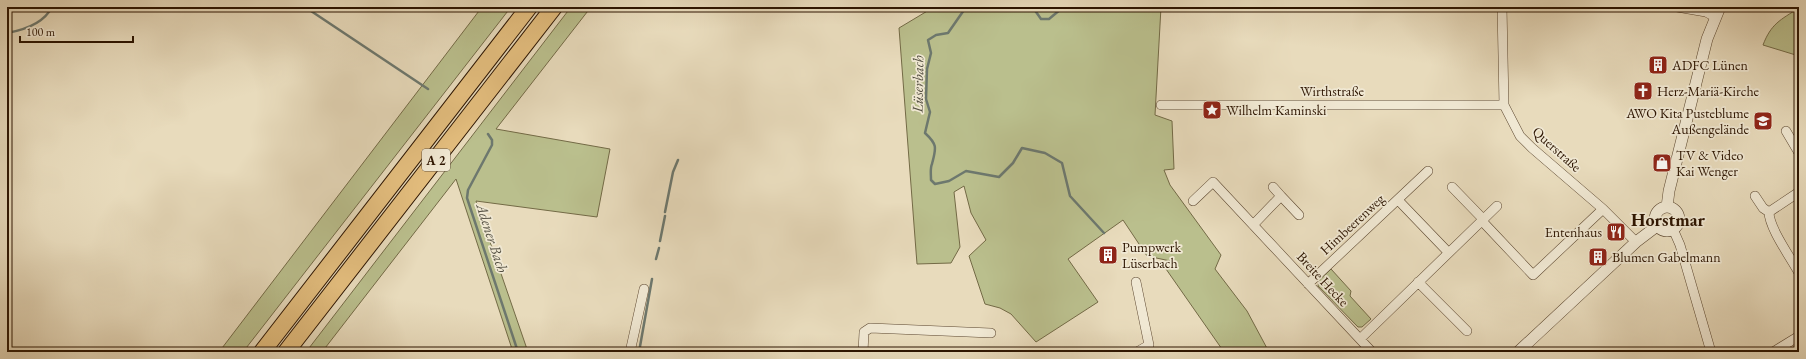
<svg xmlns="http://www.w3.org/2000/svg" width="1806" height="359" font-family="'EB Garamond',serif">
	<rect width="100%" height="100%" fill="#e8dbbc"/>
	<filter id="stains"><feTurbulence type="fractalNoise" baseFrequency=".005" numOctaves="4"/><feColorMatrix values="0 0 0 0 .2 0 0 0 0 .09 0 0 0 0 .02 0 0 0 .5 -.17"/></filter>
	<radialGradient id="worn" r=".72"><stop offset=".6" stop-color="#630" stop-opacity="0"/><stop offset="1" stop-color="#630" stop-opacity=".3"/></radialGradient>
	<path fill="#babf8d" stroke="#736a46" d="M482,7H511L243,352H219Z
		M571,7H591L496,129L610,149L597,217L476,201L528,352H513L456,179L322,352H306Z
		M934,7H1161L1155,115L1172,121L1174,169L1164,170L1170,185L1221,255L1215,269L1247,311L1269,352H1224L1166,269L1175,262L1147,256L1123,220L1068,259L1098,302L1036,342L1011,314L1000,308L985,304L969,256L986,240L971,213L964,186L954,192L960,247L951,263L917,264L899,28Z
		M1799,8V56L1763,45C1771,24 1780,20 1799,8Z
		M1331,269L1351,291L1350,296L1371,319L1362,327H1358L1318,286L1319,280Z"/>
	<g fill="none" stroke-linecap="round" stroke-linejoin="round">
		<path stroke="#6d786e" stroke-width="2.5" d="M305,7L428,89
			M970,7L964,10L948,33L936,35L928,40L931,53L927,69L926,99L930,112L925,133C938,145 936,148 932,164C930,168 931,174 931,180L935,184L949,181L966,171L999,177L1013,163L1022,148L1045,153L1062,163L1070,196L1104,233
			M1029,7L1034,9L1041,19H1049L1061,9L1062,7
			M7,33C24,30 44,23 52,7
			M488,134L492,140V145L468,190L467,198L518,352
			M665,212L673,172L678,160
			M660,241L665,216
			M656,259L659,248
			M639,352L652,279"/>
		<defs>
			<path id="minor" d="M1502,7L1504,105L1520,136L1532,148L1603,209L1636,242
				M1677,7L1706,12L1715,17
				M1161,105H1504
				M1786,131L1799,153
				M1452,187L1484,220
				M1281,196L1299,215
				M1755,196L1763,208L1769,212C1769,228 1791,258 1799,273
				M1398,200L1448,252
				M1193,201L1213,182L1372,352
				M1769,212L1799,192
				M1482,221L1533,275L1603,209
				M1253,225L1281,196L1273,187
				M1673,229L1680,245L1711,352
				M1136,282L1149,345L1137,352
				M1418,282L1467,331
				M1308,284L1428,171
				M1360,339L1497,206
				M630,352L644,289
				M863,352L864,332L870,328L991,333
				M1773,352L1799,336"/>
			<path id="tertiary" d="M1667,207L1669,191L1707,39L1720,7
				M1655 219a12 12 0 1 1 24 0a12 12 0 1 1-24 0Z
				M1518,352L1636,242L1657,226"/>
			<path id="motorway" d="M262,352L529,7
				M286,352L554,7"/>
		</defs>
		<use href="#minor" stroke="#5b462f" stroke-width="10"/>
		<use href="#tertiary" stroke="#5b462f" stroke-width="12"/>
		<use href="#motorway" stroke="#2c1400" stroke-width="18"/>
		<use href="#minor" stroke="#f0e8d3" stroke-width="9"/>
		<use href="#tertiary" stroke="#f0e8d3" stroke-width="11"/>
		<use href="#motorway" stroke="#e4be7e" stroke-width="16"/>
	</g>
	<defs>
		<symbol id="building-square" viewBox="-11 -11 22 22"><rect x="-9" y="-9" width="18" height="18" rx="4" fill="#8f2418" stroke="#f0e8d3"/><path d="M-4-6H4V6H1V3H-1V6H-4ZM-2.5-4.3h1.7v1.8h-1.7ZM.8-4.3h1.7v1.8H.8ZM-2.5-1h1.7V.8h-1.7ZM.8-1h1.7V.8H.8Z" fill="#fff"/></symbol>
		<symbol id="church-square" viewBox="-11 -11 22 22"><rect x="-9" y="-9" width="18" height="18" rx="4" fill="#8f2418" stroke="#f0e8d3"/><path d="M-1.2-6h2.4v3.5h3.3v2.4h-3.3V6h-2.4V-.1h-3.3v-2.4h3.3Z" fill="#fff"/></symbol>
		<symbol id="sight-square" viewBox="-11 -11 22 22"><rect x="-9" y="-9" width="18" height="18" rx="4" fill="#8f2418" stroke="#f0e8d3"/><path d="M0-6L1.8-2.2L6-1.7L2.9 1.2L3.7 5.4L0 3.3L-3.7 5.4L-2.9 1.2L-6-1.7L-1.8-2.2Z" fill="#fff"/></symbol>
		<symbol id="school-square" viewBox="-11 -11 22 22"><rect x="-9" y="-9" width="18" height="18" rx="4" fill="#8f2418" stroke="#f0e8d3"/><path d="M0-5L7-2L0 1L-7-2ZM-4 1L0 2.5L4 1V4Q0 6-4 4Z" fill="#fff"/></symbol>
		<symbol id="shop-square" viewBox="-11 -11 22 22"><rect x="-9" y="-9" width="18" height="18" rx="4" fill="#8f2418" stroke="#f0e8d3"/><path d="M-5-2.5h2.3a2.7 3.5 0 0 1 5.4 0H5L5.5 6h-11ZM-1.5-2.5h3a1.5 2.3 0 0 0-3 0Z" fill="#fff"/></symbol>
		<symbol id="restaurant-square" viewBox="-11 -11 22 22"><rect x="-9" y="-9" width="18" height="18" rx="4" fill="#8f2418" stroke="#f0e8d3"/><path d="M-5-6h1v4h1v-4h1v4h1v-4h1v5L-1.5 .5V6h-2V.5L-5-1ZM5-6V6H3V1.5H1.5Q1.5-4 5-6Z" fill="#fff"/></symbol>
	</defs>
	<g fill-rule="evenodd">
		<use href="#building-square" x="1647" y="54" width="22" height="22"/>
		<use href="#church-square" x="1632" y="80" width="22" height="22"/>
		<use href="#sight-square" x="1201" y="99" width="22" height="22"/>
		<use href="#school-square" x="1752" y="110" width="22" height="22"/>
		<use href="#shop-square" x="1651" y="152" width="22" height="22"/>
		<use href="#restaurant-square" x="1605" y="221" width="22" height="22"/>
		<use href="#building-square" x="1097" y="244" width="22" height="22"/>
		<use href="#building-square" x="1587" y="246" width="22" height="22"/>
	</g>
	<g text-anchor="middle" stroke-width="3.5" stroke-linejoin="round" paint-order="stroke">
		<rect fill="#f0e8d3" stroke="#67543f" stroke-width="1" x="422" y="149" width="28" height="22" rx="3"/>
		<g font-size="13" font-weight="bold" fill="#2c1400">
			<text x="436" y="165">A 2</text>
		</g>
		<g font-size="14" fill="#2c1400" stroke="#f0e8d3" text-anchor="start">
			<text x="1672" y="70">ADFC Lünen</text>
			<text x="1657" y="96">Herz-Mariä-Kirche</text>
			<text x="1226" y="115">Wilhelm Kaminski</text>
			<text x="1749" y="118" text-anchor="end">AWO Kita Pusteblume<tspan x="1749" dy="16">Außengelände</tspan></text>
			<text x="1676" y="160">TV &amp; Video<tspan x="1676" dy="16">Kai Wenger</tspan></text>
			<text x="1602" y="237" text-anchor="end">Entenhaus</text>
			<text x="1122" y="252">Pumpwerk<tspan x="1122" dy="16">Lüserbach</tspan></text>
			<text x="1612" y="262">Blumen Gabelmann</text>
		</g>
		<g font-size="14" fill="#2c1400" stroke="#f0e8d3">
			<text x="1332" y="96">Wirthstraße</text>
			<text transform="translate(1557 149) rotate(42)" y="5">Querstraße</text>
			<text transform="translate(1352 224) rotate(-43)" y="5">Himbeerenweg</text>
			<text transform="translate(1323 279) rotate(47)" y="5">Breite Hecke</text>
		</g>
		<g font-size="15" font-style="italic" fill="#524e40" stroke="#f0e8d3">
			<text transform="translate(918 84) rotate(-89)" y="5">Lüserbach</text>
			<text transform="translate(492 238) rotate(72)" y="5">Adener Bach</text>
		</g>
		<g font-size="18" font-weight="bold" fill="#2c1400" stroke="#f0e8d3">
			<text x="1668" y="226">Horstmar</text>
		</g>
	</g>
	<rect width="1806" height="359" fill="none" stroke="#e8dbbc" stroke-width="24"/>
	<rect x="8" y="8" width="1790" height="343" fill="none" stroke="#2c1400" stroke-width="2"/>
	<rect x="12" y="12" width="1782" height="335" fill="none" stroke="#2c1400"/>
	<path d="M20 36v6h113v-6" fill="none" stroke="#2c1400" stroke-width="2"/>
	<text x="26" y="36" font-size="12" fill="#2c1400" stroke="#f0e8d3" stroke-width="3" paint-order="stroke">100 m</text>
	<rect width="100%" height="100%" filter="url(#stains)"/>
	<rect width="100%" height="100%" fill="url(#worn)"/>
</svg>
